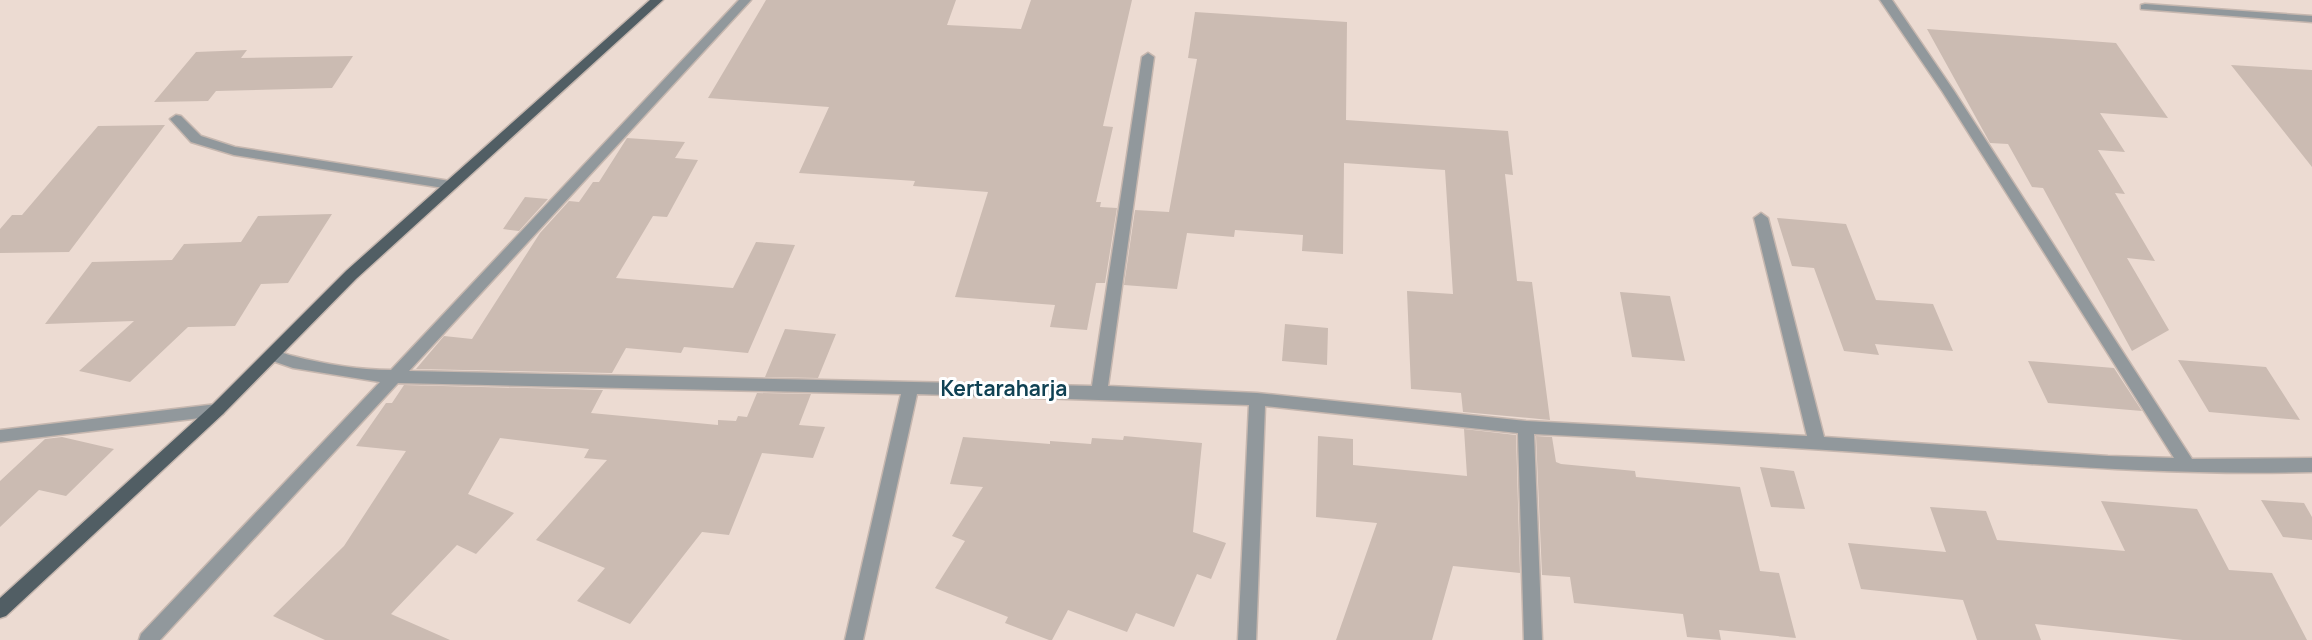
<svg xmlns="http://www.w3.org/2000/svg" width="2312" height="640" font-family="Manrope,sans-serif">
	<rect width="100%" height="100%" fill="#ecdbd2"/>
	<path fill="#cbbbb2" d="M766,0H956L947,25L1021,29L1031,0H1132L1103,126L1113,127L1096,202H1101L1100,207L1117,208L1105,283H1096L1087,330L1050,327L1055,305L955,297L988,192L913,186L915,181L799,173L829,107L708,98Z
		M1195,12L1347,22L1346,120L1508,131L1513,175L1505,174L1517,281L1532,282L1550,420L1463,412L1461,393L1411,389L1407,291L1453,294L1445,170L1344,163L1343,254L1302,251L1303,235L1235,230L1234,237L1187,233L1177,289L1124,285L1135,210L1169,212L1197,59L1188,58Z
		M1927,29L2116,43L2168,118L2100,113L2125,152L2098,150L2125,194L2115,193L2155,261L2127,258L2169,330L2132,351L2043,188L2032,187L2008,144L1990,143Z
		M247,50L241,58L353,56L332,88L216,91L208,101L154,102L196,52Z
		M2231,65L2312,70V167Z
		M165,125L69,252L0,253V229L12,215H22L98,126Z
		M627,138L685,142L675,158L698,160L667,217L653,216L616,278L733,288L756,242L795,245L748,353L684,347L681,353L626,348L612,373L416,369L444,336L472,339L540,233L569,201L579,202L593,182H599Z
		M525,197L548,199L519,231L503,229Z
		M332,214L288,283L261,284L235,326L188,327L130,382L79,371L134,321L45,324L92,262L172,260L184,244L241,242L258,216Z
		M1777,218L1846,224L1876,300L1933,304L1953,351L1875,344L1879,355L1844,351L1814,268L1792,266Z
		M1620,292L1670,296L1685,361L1632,357Z
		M1285,324L1328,328L1327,365L1282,361Z
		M785,329L836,334L818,378L765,377Z
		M2178,360L2266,367L2300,420L2209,412Z
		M2028,361L2114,368L2142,411L2048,403Z
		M404,385L603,390L591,413L718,425V420L736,421L738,416L747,417L757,393L811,394L799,425L825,427L813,458L762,453L729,535L702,532L630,624L577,601L605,568L536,540L607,460L584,458L589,449L500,438L468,494L514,513L476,554L457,545L391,614L450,640H325L273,616L344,546L406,451L356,446L386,403H392Z
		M1464,429L1516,435L1520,573L1453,566L1432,640H1336L1377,523L1316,517L1318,436L1353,439V465L1467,476Z
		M1124,436L1202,443L1193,532L1226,543L1211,579L1197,574L1174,627L1136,613L1127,632L1068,610L1052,640H1049L1005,623L1008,617L935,588L965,541L952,536L983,487L950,484L963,437L1050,444V441L1091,444L1092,438L1123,440Z
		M1536,436L1552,437L1556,462L1561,464L1635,471L1636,477L1740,487L1760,571L1779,573L1796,638L1719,630L1721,640L1687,637L1683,614L1574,603L1570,577L1542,575Z
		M62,437L114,449L66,496L39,490L0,527V481L45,439Z
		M1760,467L1794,471L1805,509L1771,507Z
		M2261,500L2304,503L2312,517V540L2283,537Z
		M2101,501L2197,509L2229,570L2272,573L2307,640H2183L2035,624L2041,640H1977L1963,600L1861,589L1848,543L1946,552L1930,507L1986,511L1997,540L2125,551Z"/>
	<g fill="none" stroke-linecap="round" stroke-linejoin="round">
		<defs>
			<path id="minor" d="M739,0H751L409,371L1092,386L1142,57L1148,53L1154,57L1108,386L1257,393L1526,421L1807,436L1754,218L1761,213L1768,218L1824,437L2108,456L2174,458L1942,91L1880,0H1892L1954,91L2192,459L2312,458V472C2179,476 2047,465 1914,456C1788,447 1661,440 1534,434L1542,640H1524L1518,433L1265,406L1256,640H1238L1249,405L917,394L863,640H845L901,394L398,383L160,640H139L141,634L380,382L293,368L267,359L264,355L267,351C276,348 284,354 293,356C324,364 359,370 391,370Z
				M2145,4L2312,16V22L2141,9V5Z
				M176,115L181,116L201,136L235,147L450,181L457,185L450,189L234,155L191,142L170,119Z
				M217,404L223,406L225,410L223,414L217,416L0,442V430Z"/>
			<path id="major" d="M650,0H663L356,279L223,414L6,616L0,618V598L211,406L346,271Z"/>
		</defs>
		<use href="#minor" stroke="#c6b7af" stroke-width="3"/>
		<use href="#major" stroke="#c6b7af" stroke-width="3"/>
		<use href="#minor" fill="#91989c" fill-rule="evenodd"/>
		<use href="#major" fill="#515e64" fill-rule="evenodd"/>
	</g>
	<g text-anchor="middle" stroke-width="6" stroke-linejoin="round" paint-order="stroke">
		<g font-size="21" font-weight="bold" fill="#0f4153" stroke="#fff">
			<text x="1004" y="396">Kertaraharja</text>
		</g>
	</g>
</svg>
